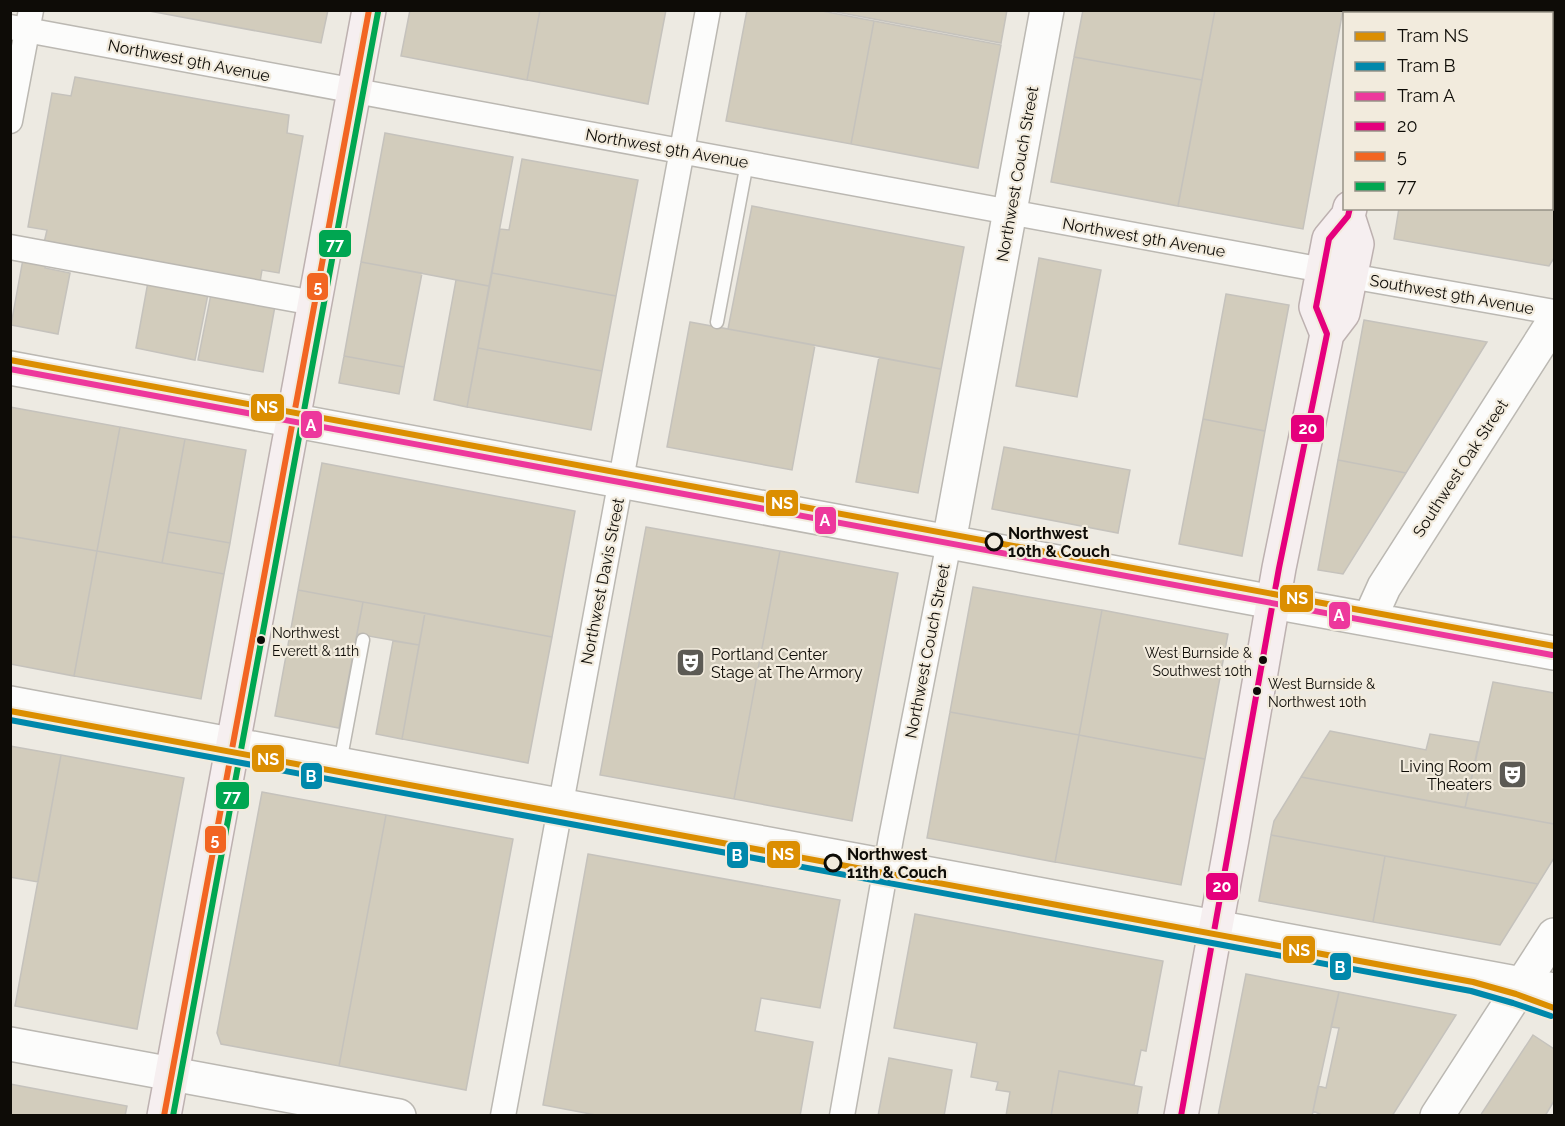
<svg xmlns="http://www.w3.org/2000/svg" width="1565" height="1126" font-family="Raleway,sans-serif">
	<rect width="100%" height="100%" fill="#edeae2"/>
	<path fill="#d2ccbc" stroke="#c5c2bc" stroke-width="1.5" d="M144,10H328L321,43Z
		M410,10H540L527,80L401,56Z
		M540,10H666L648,104L527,80Z
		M747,10H817L874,21L851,144L726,121Z
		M826,10H1007L1001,43Z
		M1083,10H1215L1202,80L1074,57Z
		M1215,10H1343L1303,229L1178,206Z
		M1436,10H1554V258L1549,266L1394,239L1399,208H1552V14H1436Z
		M874,21L1001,45L978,168L851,144Z
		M1074,57L1202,80L1178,206L1051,182Z
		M75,77L289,115L287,133L303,136L279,273L262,270L260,282L44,243L47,230L28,227L52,93L71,96Z
		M385,133L513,157L489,286L361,262Z
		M522,159L638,180L616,296L492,273L500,229L509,230Z
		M752,206L964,247L941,369L728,329Z
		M1039,258L1101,270L1077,397L1016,386Z
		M23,259L46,263L45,268L70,273L58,334L11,325Z
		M361,262L422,273L404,367L344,356Z
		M492,273L616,296L602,371L478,348Z
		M456,280L489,286L467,407L434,400Z
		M148,282L208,294L195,360L136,348Z
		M211,294L275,306L263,372L198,360Z
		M1226,294L1289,305L1265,431L1203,419Z
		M1364,320L1487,342L1406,473L1338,460Z
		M690,322L815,345L792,470L667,447Z
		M478,348L602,371L591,430L467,407Z
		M344,356L404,367L399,394L339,383Z
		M879,357L941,369L918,493L856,482Z
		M10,407L120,427L97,551L10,536Z
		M1203,419L1265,431L1242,556L1179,544Z
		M120,427L185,439L162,563L97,551Z
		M185,439L246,450L230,543L168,532Z
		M1004,447L1130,470L1118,533L992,509Z
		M1338,460L1406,473L1343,574L1318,570Z
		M322,463L575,511L552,637L298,590Z
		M646,527L780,551L734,799L600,775Z
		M168,532L230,543L224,574L162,563Z
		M10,536L97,551L74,676L10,664Z
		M97,551L224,574L201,699L74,676Z
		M780,551L898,573L852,821L734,799Z
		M973,587L1102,610L1079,735L950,712Z
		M298,590L363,602L339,728L275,716Z
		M363,602L425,613L419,645L357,634Z
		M1102,610L1228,634L1205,759L1079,735Z
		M425,613L552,637L528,763L402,739Z
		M393,641L419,645L402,739L376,734Z
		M1493,682L1554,693V824L1465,808Z
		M950,712L1079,735L1055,862L927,838Z
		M1330,731L1426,750L1430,734L1479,742L1465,808L1301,777Z
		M1079,735L1205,759L1181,885L1055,862Z
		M10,746L61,755L38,882L10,877Z
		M61,755L184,778L137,1029L15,1006Z
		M1301,777L1554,824V858L1538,884L1271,835L1274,821Z
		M262,792L386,815L339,1066L221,1044L217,1033Z
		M386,815L513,839L466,1090L339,1066Z
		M1271,835L1385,856L1373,922L1259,901Z
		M588,854L840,900L820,1008L761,998L755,1031L813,1042L800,1116H601L543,1105Z
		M1385,856L1538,884L1500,945L1373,922Z
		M915,914L1163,961L1146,1051L1141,1050L1134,1085L1059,1071L1051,1116H1006L1010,1092L996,1090L998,1082L971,1077L977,1043L894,1028Z
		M1246,974L1339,992L1312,1116H1218Z
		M1339,992L1456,1015L1392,1116H1324L1313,1111L1318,1086L1326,1088L1339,1028L1331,1027Z
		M1533,1035L1554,1049V1101L1545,1116H1480Z
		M889,1058L952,1070L944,1116H878Z
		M1059,1071L1142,1087L1137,1116H1051Z
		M10,1084L127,1106L125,1116H10Z"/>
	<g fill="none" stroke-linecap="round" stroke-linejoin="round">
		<defs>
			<path id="lane" d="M717,322L747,163
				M340,763L363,640"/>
			<path id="street" d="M10,27L1323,270
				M10,121L31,10
				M10,247L314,303
				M1350,276L1554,312
				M503,1116L708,10
				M842,1116L891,838L949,542"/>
			<path id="secondary" d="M10,368L1273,602L1554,653
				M949,542L1047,10
				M1370,618L1384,587L1554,321
				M10,703L1554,990
				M10,1044L399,1116
				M1437,1116L1554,935"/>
			<path id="primary" d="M1384,14V10
				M1327,334L1316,307L1329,239L1348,216
				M164,1116L369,10
				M1181,1116L1232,839L1279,568L1327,334L1343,313L1357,244L1348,216L1350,208"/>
		</defs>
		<use href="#lane" stroke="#bbb8b2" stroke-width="15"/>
		<use href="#street" stroke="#bbb8b2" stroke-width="27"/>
		<use href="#secondary" stroke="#bbb8b2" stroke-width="36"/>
		<use href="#primary" stroke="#bdb1b0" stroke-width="36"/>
		<use href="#lane" stroke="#fcfcfb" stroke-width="12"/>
		<use href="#street" stroke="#fcfcfb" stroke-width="24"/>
		<use href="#secondary" stroke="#fcfcfb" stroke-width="33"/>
		<use href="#primary" stroke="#f6eff0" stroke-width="33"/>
		<defs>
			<path id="bus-1" d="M1181,1116L1279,568L1327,334L1316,307L1329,239L1348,216L1350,208"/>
			<path id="bus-2" d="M164,1116L369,10"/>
			<path id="bus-3" d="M173,1116L378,12"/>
		</defs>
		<use href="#bus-1" stroke="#f2ebdd" stroke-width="10"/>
		<use href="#bus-2" stroke="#f2ebdd" stroke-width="10"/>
		<use href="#bus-3" stroke="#f2ebdd" stroke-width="10"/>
		<use href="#bus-1" stroke="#e5007d" stroke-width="6"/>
		<use href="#bus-2" stroke="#f26522" stroke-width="6"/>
		<use href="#bus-3" stroke="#00a651" stroke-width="6"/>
		<defs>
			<path id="tram-1" d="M10,360L1554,646
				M10,711L1473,982L1516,994L1554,1008"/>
			<path id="tram-2" d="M10,720L1471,991L1513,1003L1551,1016"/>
			<path id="tram-3" d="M10,369L1552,655"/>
		</defs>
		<use href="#tram-1" stroke="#f2ebdd" stroke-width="10"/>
		<use href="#tram-2" stroke="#f2ebdd" stroke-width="10"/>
		<use href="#tram-3" stroke="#f2ebdd" stroke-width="10"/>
		<use href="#tram-1" stroke="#db8e01" stroke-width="6"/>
		<use href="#tram-2" stroke="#0088ab" stroke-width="6"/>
		<use href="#tram-3" stroke="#ed389c" stroke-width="6"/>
	</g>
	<defs>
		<symbol id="theatre-square" viewBox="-11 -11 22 22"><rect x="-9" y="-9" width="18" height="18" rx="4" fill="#5c5a54" stroke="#f2ebdd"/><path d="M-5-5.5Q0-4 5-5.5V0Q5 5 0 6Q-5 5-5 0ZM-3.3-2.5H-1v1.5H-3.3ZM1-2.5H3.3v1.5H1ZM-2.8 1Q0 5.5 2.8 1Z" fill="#fff"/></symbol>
	</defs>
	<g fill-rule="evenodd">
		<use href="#theatre-square" x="674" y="646" width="33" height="33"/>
		<use href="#theatre-square" x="1496" y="758" width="33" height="33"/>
	</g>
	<g fill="#f2ebdd" stroke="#0e0c07" stroke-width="3">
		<circle cx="994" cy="542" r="8"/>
		<circle cx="833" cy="863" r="8"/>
	</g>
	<g fill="#0e0c07" stroke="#f2ebdd" stroke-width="2">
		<circle cx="261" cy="640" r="5"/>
		<circle cx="1263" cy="660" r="5"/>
		<circle cx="1257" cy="691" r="5"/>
	</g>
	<g text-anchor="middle" stroke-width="4.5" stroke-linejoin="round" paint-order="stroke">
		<g font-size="14" fill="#0e0c07" stroke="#f2ebdd" text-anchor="start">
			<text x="272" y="638">Northwest<tspan x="272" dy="18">Everett &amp; 11th</tspan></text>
			<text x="1252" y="658" text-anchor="end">West Burnside &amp;<tspan x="1252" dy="18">Southwest 10th</tspan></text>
			<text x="1268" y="689">West Burnside &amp;<tspan x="1268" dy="18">Northwest 10th</tspan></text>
		</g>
		<g font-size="16" fill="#0e0c07" stroke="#f2ebdd">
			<text transform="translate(189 60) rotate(11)" y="6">Northwest 9th Avenue</text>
			<text transform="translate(667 148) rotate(10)" y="6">Northwest 9th Avenue</text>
			<text transform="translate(1017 174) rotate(-80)" y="6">Northwest Couch Street</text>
			<text transform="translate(1144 237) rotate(10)" y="6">Northwest 9th Avenue</text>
			<text transform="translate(1452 294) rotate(10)" y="6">Southwest 9th Avenue</text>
			<text transform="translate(1460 468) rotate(-57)" y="6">Southwest Oak Street</text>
			<text transform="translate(602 581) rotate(-79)" y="6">Northwest Davis Street</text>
			<text transform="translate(927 651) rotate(-79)" y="6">Northwest Couch Street</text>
		</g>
		<g font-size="16" font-weight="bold" fill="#0e0c07" stroke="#f2ebdd" text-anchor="start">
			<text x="1008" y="539">Northwest<tspan x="1008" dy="18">10th &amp; Couch</tspan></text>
			<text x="847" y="860">Northwest<tspan x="847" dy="18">11th &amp; Couch</tspan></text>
		</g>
		<g font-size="16" fill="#0e0c07" stroke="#f2ebdd" text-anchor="start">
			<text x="711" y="660">Portland Center<tspan x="711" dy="18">Stage at The Armory</tspan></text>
			<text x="1492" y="772" text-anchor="end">Living Room<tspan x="1492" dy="18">Theaters</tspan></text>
		</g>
	</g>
	<g stroke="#f2ebdd" stroke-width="2">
		<rect x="318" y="229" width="34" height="29" rx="6" fill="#00a651"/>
		<rect x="306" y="272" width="23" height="29" rx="6" fill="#f26522"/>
		<rect x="250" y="393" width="35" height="29" rx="6" fill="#db8e01"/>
		<rect x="300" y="410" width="23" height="29" rx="6" fill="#ed389c"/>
		<rect x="1290" y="414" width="35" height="29" rx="6" fill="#e5007d"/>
		<rect x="765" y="489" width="34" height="28" rx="6" fill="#db8e01"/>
		<rect x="814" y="506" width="23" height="29" rx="6" fill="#ed389c"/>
		<rect x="1279" y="584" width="35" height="29" rx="6" fill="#db8e01"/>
		<rect x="1328" y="601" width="23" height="29" rx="6" fill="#ed389c"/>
		<rect x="251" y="744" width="34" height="29" rx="6" fill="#db8e01"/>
		<rect x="300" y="762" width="23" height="28" rx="6" fill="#0088ab"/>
		<rect x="215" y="781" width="35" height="29" rx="6" fill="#00a651"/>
		<rect x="204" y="825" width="23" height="29" rx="6" fill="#f26522"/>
		<rect x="766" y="840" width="35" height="29" rx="6" fill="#db8e01"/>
		<rect x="726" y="841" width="23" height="28" rx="6" fill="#0088ab"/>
		<rect x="1205" y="872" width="34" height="29" rx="6" fill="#e5007d"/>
		<rect x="1282" y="935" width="34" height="29" rx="6" fill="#db8e01"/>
		<rect x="1329" y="952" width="23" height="29" rx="6" fill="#0088ab"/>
	</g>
	<g font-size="16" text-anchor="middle" font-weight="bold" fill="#fff">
		<text x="335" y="250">77</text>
		<text x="318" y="292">5</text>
		<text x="267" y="413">NS</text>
		<text x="311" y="431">A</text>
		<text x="1308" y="434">20</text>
		<text x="782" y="509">NS</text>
		<text x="825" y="526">A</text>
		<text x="1297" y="604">NS</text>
		<text x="1339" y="621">A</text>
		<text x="268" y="765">NS</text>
		<text x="311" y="782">B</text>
		<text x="232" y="802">77</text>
		<text x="215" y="845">5</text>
		<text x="783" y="860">NS</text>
		<text x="737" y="861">B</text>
		<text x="1222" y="892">20</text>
		<text x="1299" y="956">NS</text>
		<text x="1340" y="973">B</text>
	</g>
	<rect width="1565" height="1126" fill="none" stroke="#0e0c07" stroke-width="24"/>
	<rect x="1343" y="12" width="210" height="198" fill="#f2ebdd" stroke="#979287" stroke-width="1.5"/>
	<rect x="1355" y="32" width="30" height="9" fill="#db8e01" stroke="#979287" stroke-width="1.5"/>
	<text x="1397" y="42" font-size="18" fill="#0e0c07">Tram NS</text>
	<rect x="1355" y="62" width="30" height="9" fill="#0088ab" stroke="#979287" stroke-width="1.5"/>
	<text x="1397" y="72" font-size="18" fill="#0e0c07">Tram B</text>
	<rect x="1355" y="92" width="30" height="9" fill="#ed389c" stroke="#979287" stroke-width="1.5"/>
	<text x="1397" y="102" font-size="18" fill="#0e0c07">Tram A</text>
	<rect x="1355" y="122" width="30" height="9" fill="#e5007d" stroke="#979287" stroke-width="1.5"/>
	<text x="1397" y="132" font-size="18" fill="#0e0c07">20</text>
	<rect x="1355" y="152" width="30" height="9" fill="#f26522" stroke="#979287" stroke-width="1.5"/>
	<text x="1397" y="162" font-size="18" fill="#0e0c07">5</text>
	<rect x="1355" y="182" width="30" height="9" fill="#00a651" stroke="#979287" stroke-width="1.5"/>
	<text x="1397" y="192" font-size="18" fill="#0e0c07">77</text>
</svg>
